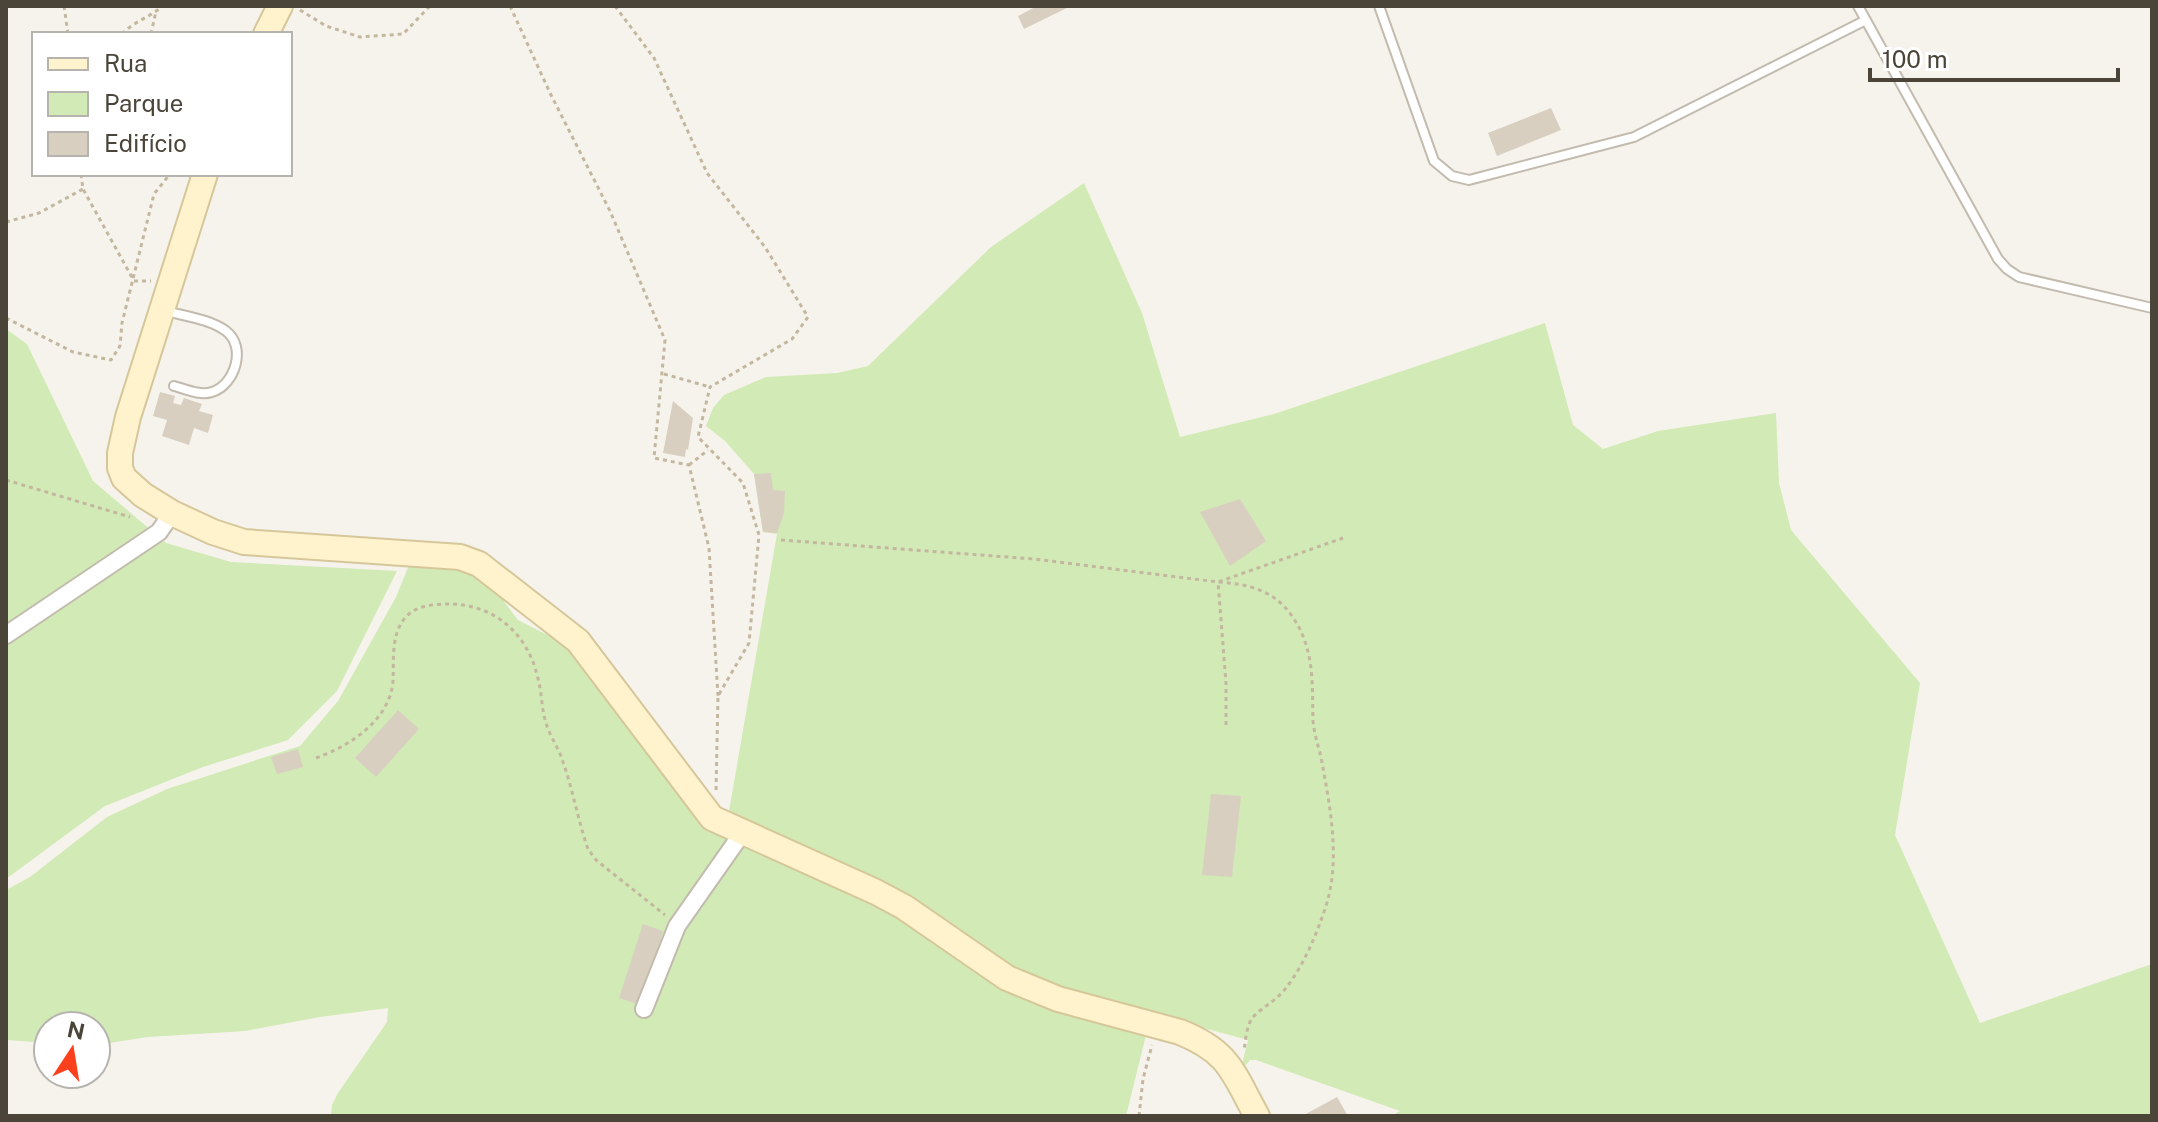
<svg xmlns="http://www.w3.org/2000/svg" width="2158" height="1122" font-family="'Public Sans',sans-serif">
	<rect width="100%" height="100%" fill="#f6f3ec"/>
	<path fill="#d2eab5" d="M1084,183L1142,313L1180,437L1274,414L1545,323L1573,425L1603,449L1658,431L1776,413L1779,483L1791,530L1920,683L1895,835L1980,1023L2152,964V1116H1391L1400,1111L1256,1060H1250L1245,1066V1071L1270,1116H1264L1242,1064L1248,1040L1082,995L1023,975L728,817L777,534L763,532L754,474L725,441L706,426L713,408L724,395L766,377L837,373L868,366L991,247Z
		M6,329L27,344L93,481L166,543L231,562L397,571L337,691L288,740L203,767L105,806L6,879Z
		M411,560L456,566L496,591L518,620L575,649L727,834L726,840L740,847L743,842L838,881L939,937L1147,1031L1126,1116H362L331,1114L332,1105L338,1093L387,1022L388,1008L320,1017L245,1031L148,1037L96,1045V1026H48V1043L6,1040V890L30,877L107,817L167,789L300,746L338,701L396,597Z"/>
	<path fill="#d8cfc1" d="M1037,6H1071L1024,29L1018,16Z
		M1551,108L1561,130L1497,156L1488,133Z
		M160,392L175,396L173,403L181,405L184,398L202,404L199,411L213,415L208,433L194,428L189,445L162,436L167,420L153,416Z
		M673,401L693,418L688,450L686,449L685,457L663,453Z
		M771,473L773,490L785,491L784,513L777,533L763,532L754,474Z
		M1240,499L1266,541L1230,566L1200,512Z
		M398,710L419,729L376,777L355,758Z
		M298,749L303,767L277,774L271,757Z
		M1211,794L1241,796L1232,877L1202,875Z
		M643,924L663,931L640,1005L619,998Z
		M1337,1097L1348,1116H1302Z"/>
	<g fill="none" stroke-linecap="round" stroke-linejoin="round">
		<defs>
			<path id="lane" d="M1379,6L1434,161L1452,176L1469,180L1634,137L1866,20
				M1858,6L1998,259L2007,269L2019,277L2152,308
				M166,311C184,316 210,319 226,331C247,347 235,385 212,392C200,396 185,389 174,386"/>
			<path id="street" d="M6,635L159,532L172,513
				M644,1009L677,926L743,832"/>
			<path id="secondary" d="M266,34L280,6
				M205,174L128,417L120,453V468L124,478L143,495L172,513L213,532L244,542L460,557L479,564L578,641L712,818L876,892L904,907L1007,978L1058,999L1180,1032C1230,1052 1233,1073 1257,1116"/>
		</defs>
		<use href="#lane" stroke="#c2bbae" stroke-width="12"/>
		<use href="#street" stroke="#c2bbae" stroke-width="20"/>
		<use href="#secondary" stroke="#d6c79b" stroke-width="28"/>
		<path stroke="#c4b79f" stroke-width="3" stroke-dasharray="4 4" stroke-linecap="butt" d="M64,6L68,34
			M510,6L551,95L610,211L665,340L654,458L689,465L709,548L718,696
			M615,6L654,58L707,173L765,247L808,317L792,339L710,387L698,437L743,483L759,535L749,643L718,696L716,790
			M300,10L326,26L360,37L403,34L430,6
			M122,34C133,22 150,17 163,6
			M151,34L156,11
			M81,174L83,189L134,281
			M6,222L39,213L83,189
			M134,281H151
			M6,318L73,352L111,360L120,346L122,323L154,194L170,174
			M664,374L710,387
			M689,465L708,450
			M6,480L130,517
			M781,540L1034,559L1218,582L1343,538
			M1226,725V683L1218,582C1248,584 1274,590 1292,616C1315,649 1312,683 1313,721C1314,733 1318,745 1321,757C1330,807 1342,862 1324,912C1315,938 1303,966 1286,988C1277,1000 1264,1006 1254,1016C1246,1025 1246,1039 1244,1050
			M316,758C350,746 390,720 393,681C394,662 391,639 402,622C412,605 434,604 451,604C495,605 527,634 537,675C542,691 541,707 546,723C550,737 559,748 563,762C573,790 578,821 588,849L596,860L665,915
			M1139,1116L1143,1079L1152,1045"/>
		<use href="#lane" stroke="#fff" stroke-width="8"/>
		<use href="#street" stroke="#fff" stroke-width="16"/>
		<use href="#secondary" stroke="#fff3cd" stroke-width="24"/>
	</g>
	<rect width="2158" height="1122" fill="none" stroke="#4b4439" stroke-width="16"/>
	<rect x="32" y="32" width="260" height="144" fill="#ffffff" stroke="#b7b4b0" stroke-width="2"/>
	<rect x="48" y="58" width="40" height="12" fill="#fff3cd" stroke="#b7b4b0" stroke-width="2"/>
	<text x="104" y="72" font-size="24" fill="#4b4439">Rua</text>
	<rect x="48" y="92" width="40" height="24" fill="#d2eab5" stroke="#b7b4b0" stroke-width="2"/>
	<text x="104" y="112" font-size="24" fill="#4b4439">Parque</text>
	<rect x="48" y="132" width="40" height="24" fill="#d8cfc1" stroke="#b7b4b0" stroke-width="2"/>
	<text x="104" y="152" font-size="24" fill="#4b4439">Edifício</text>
	<g transform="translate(72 1050) rotate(12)"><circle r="38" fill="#ffffff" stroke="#b7b4b0" stroke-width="2"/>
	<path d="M0-6L14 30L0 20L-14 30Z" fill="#fc3f1d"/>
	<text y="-12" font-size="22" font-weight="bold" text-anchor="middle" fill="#4b4439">N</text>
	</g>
	<path d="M1870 68v12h248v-12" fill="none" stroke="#4b4439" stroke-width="4"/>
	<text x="1882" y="68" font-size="24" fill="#4b4439" stroke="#ffffff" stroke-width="6" paint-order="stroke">100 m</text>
</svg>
